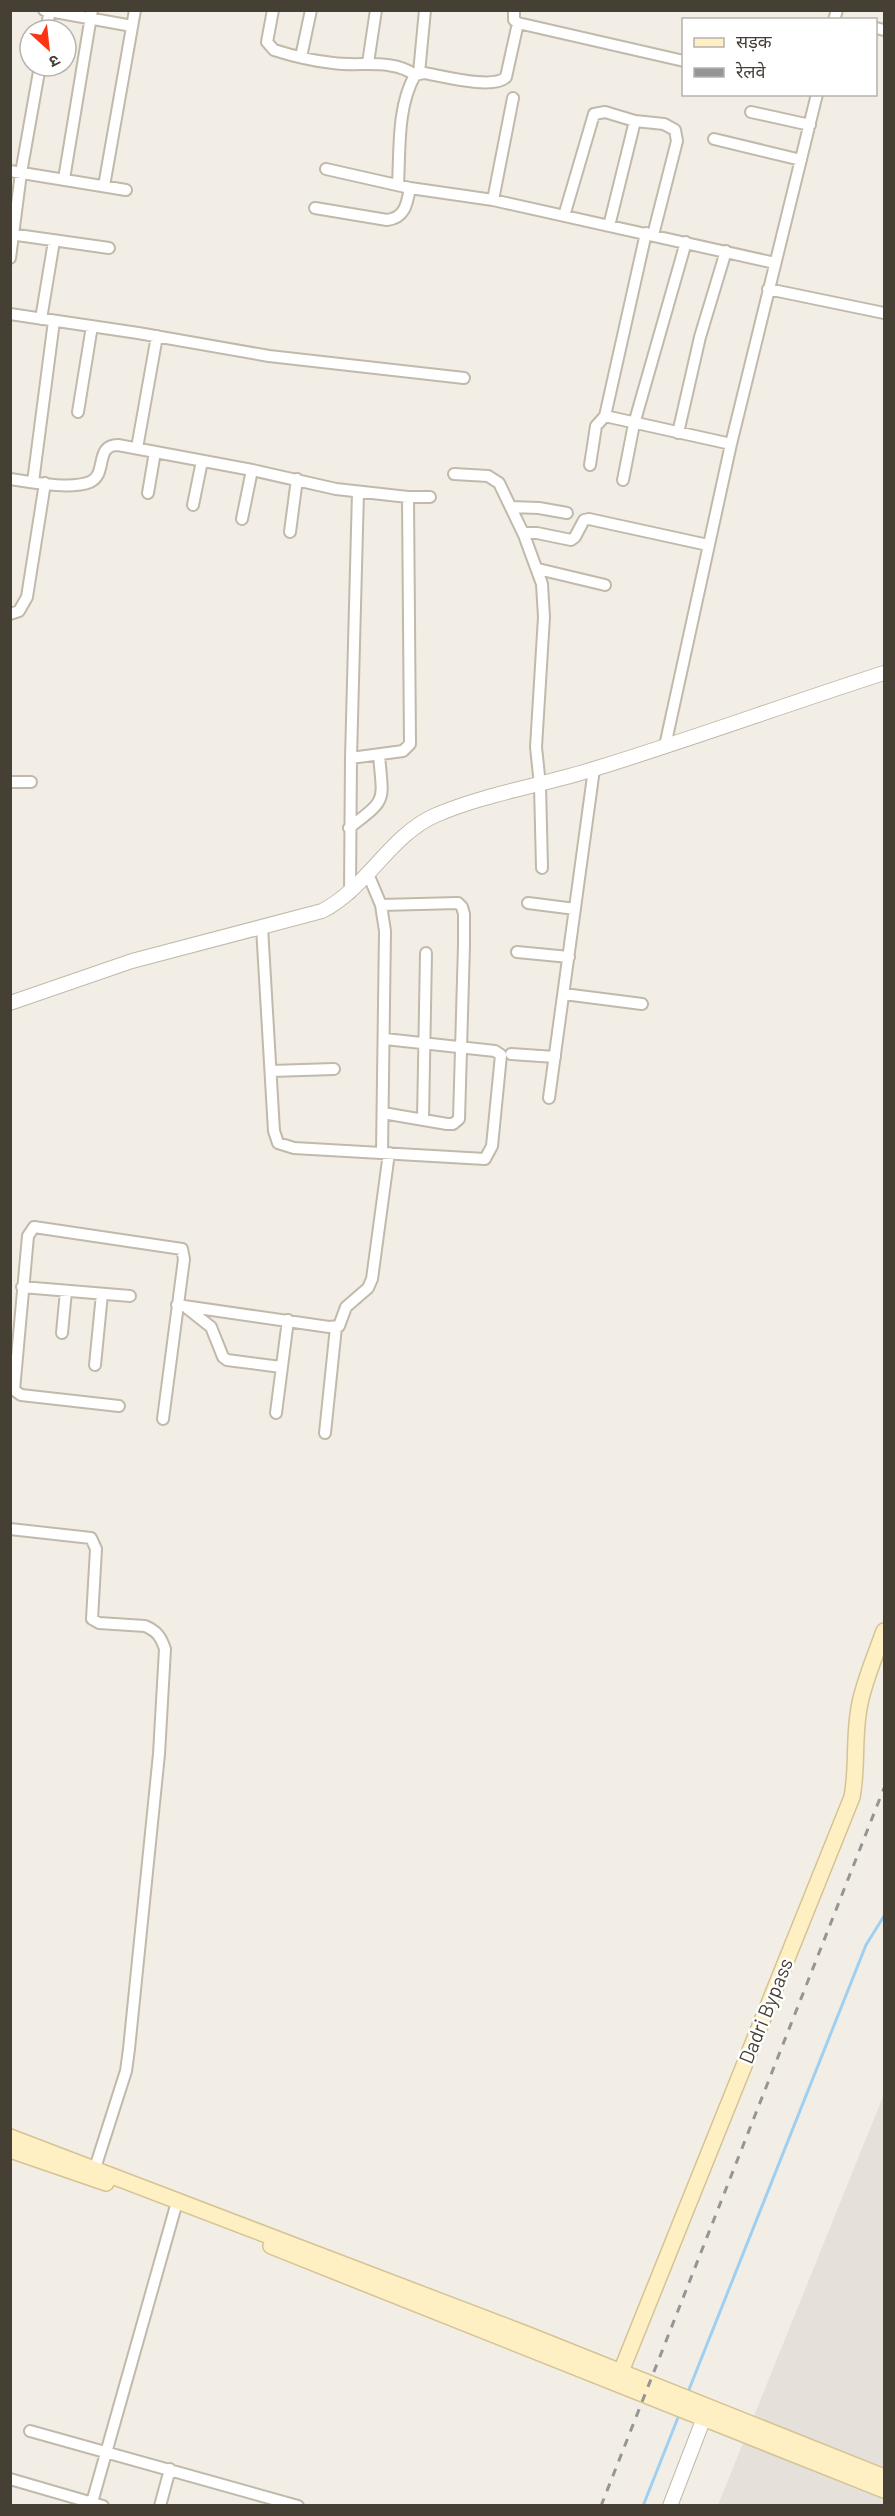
<svg xmlns="http://www.w3.org/2000/svg" width="895" height="2516" font-family="Barlow,'Noto Sans Devanagari',sans-serif">
	<rect width="100%" height="100%" fill="#f3eee5"/>
	<path fill="#e5e0da" d="M884,2094V2505H718Z"/>
	<g fill="none" stroke-linecap="round" stroke-linejoin="round">
		<path stroke="#9fd0f1" stroke-width="3" d="M688,2392L866,1945L884,1916
			M643,2506L679,2415"/>
		<defs>
			<path id="minor" d="M44,10L132,26
				M273,10L267,42L274,50C293,56 313,61 333,63C359,67 392,58 415,75
				M514,10V20L518,23L684,61
				M834,20L837,10
				M876,28L884,30
				M46,30L50,10
				M301,57L311,10
				M368,63L376,10
				M419,73L425,10
				M751,112L810,125
				M714,139L801,160
				M326,169L410,188L493,200L775,263
				M10,171L126,190
				M64,179L92,10
				M398,185C400,149 397,107 415,75L424,73C442,76 494,90 506,77L518,23
				M104,186L135,10
				M493,200L513,98
				M315,208L387,220C405,218 407,204 410,188
				M564,216L594,114L605,112L635,121L664,124L675,130L677,141L653,235
				M609,226L635,121
				M10,234L109,248
				M10,258L21,173L40,66
				M768,289L884,313
				M10,314L138,333L269,356L464,378
				M41,319L54,241
				M78,412L92,326
				M605,416L646,233
				M678,433L700,337L726,251
				M137,448L157,336
				M590,465L596,426L605,416L731,444
				M454,474L488,476L499,483L524,535L542,584L544,617L536,747L540,785L542,868
				M10,479C31,482 70,490 90,482C108,474 94,445 118,445L252,470L336,489L408,497H430
				M623,480L634,424L686,242
				M33,482L54,321
				M148,493L155,452
				M193,505L202,461
				M511,507L539,508L567,513
				M242,519L252,470
				M290,532L297,479
				M523,533H537L571,540L575,537L584,520L589,519L708,545
				M538,569L605,585
				M10,614L19,611L27,597L45,483
				M665,746L731,444L817,94
				M351,758L403,751L410,744L408,497
				M10,782H31
				M349,828C388,798 383,803 379,755
				M368,874L381,905L385,931L382,1153
				M350,893L351,758L358,492
				M528,903L575,909
				M381,905L458,903L462,907L464,914V945L459,1119L453,1124H447L383,1113
				M262,927L274,1131L278,1143L294,1148L485,1159L492,1146L501,1055L495,1051L385,1039
				M517,952L569,957
				M564,994L642,1004
				M511,1054L555,1057
				M271,1071L334,1069
				M549,1098L594,769
				M423,1120L426,953
				M22,1287L130,1296
				M177,1305L329,1327L339,1326L346,1307L368,1288L372,1279L389,1153
				M187,1308L211,1327L223,1357L227,1360L281,1367
				M62,1333L66,1291
				M95,1365L102,1294
				M119,1406L21,1395L14,1390L28,1236L34,1227L182,1249L184,1259L163,1419
				M276,1413L288,1320
				M325,1433L336,1327
				M10,1529L91,1538L96,1549L92,1619L99,1623L145,1626C157,1631 161,1637 165,1649L159,1754L129,2049L126,2071L95,2168
				M30,2431L298,2506
				M10,2479L103,2506
				M91,2506L175,2209
				M160,2506L170,2469"/>
			<path id="tertiary" d="M10,1003L132,961L322,911C367,888 390,835 436,815C485,794 543,785 594,769C692,739 787,704 884,673
				M670,2506L707,2410"/>
			<path id="secondary" d="M10,2137L526,2334L884,2477
				M10,2150L106,2183
				M271,2246L884,2490
				M618,2379L852,1797C858,1766 853,1734 860,1703C865,1679 876,1654 884,1631"/>
		</defs>
		<use href="#minor" stroke="#c1b9aa" stroke-width="14"/>
		<use href="#tertiary" stroke="#c1b9aa" stroke-width="16"/>
		<use href="#secondary" stroke="#d4c394" stroke-width="18"/>
		<use href="#minor" stroke="#fff" stroke-width="10"/>
		<use href="#tertiary" stroke="#fff" stroke-width="14"/>
		<use href="#secondary" stroke="#fff0c3" stroke-width="15"/>
		<path stroke="#959595" stroke-width="3" stroke-dasharray="8 8" stroke-linecap="butt" d="M601,2506L884,1788"/>
	</g>
	<g text-anchor="middle" stroke-width="5" stroke-linejoin="round" paint-order="stroke">
		<g font-size="20" fill="#453f34" stroke="#fff">
			<text transform="translate(766 2011) rotate(-68)" y="7">Dadri Bypass</text>
		</g>
	</g>
	<rect width="895" height="2516" fill="none" stroke="#453f34" stroke-width="24"/>
	<rect x="682" y="18" width="195" height="78" fill="#ffffff" stroke="#b5b2ae" stroke-width="1.5"/>
	<rect x="694" y="38" width="30" height="9" fill="#fff0c3" stroke="#b5b2ae" stroke-width="1.5"/>
	<text x="736" y="48" font-size="18" fill="#453f34">सड़क</text>
	<rect x="694" y="68" width="30" height="9" fill="#959595" stroke="#b5b2ae" stroke-width="1.5"/>
	<text x="736" y="78" font-size="18" fill="#453f34">रेलवे</text>
	<g transform="translate(48 48) rotate(153)"><circle r="28" fill="#ffffff" stroke="#b5b2ae" stroke-width="1.5"/>
	<path d="M0-4.5L10 22L0 15L-10 22Z" fill="#fd3311"/>
	<text y="-9" font-size="16" font-weight="bold" text-anchor="middle" fill="#453f34">उ</text>
	</g>
</svg>
